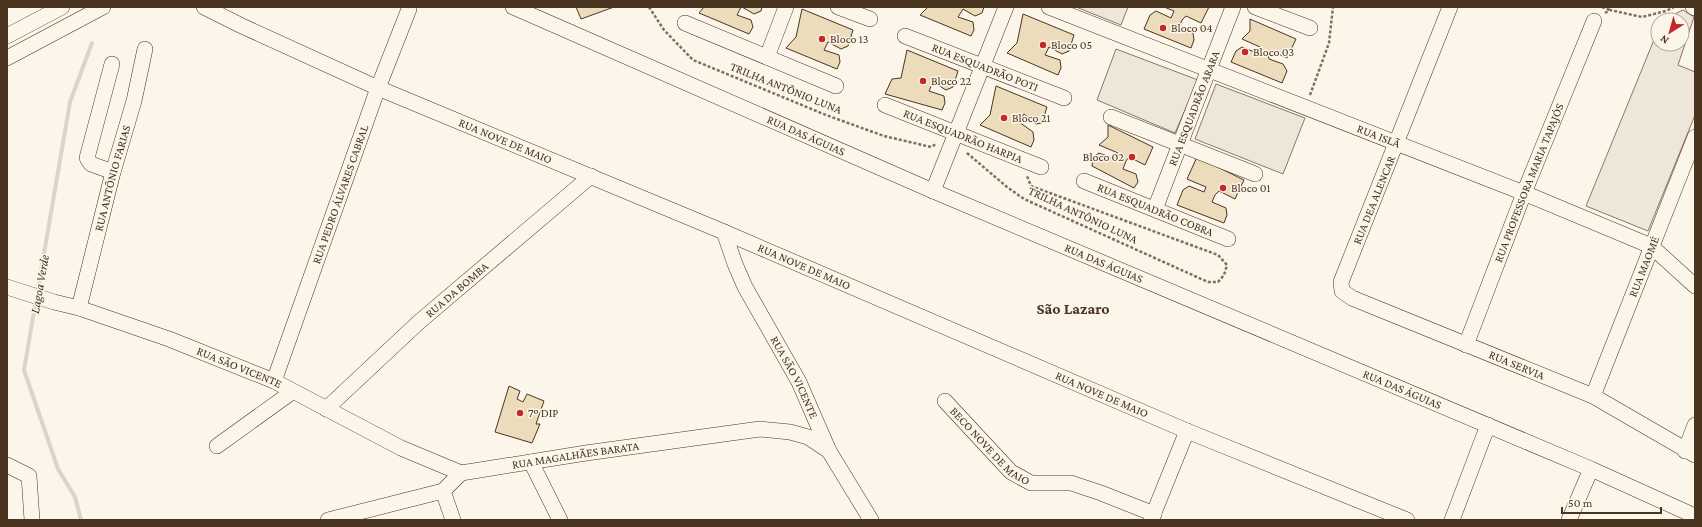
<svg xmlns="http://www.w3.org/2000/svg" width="1702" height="527" font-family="'Crimson Pro',serif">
	<rect width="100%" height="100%" fill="#fbf6e9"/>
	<path fill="#ede6d9" stroke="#887966" d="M1076,7H1128L1121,25Z
		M1683,10L1694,17L1678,65L1695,72V115L1648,231L1586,206L1658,30V44H1682V20H1662Z
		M1116,49L1198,80L1175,133L1097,100Z
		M1216,84L1305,118L1283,174L1195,139Z"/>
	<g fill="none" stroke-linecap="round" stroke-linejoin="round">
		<path stroke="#dcd4c6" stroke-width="4" d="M81,520L75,497L58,469L24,370L70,102L92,43"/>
	</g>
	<path fill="#ecdcbc" stroke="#4a3520" d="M576,7H614L581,19Z
		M704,7H741L737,15L751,20L753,27L749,34L699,13Z
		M742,7H762L761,11L754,14Z
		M928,7H984L982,13L975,16L963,9L958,17L973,22L974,30L971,36L920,15Z
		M1164,7H1209L1201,23L1186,16L1182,20L1179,27L1193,33L1194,40L1191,48L1144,29L1150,15L1156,11L1171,18L1174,11Z
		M802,9L853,30L848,46L841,49L828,42L824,50L839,55L840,62L837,69L786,48L796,37Z
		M1023,14L1074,35L1069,51L1062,54L1049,47L1045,55L1060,60L1061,68L1058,75L1007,53L1017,43Z
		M1250,19L1296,39L1287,58L1272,51L1268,55L1269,59L1283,64L1287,71L1282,83L1231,62L1236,51L1242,47L1257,53L1260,47L1242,39L1250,31Z
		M907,50L958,71L953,87L946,90L933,82L929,91L944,96L945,103L942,110L885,94L892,79L901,78Z
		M996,86L1047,107L1042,123L1036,124L1024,114L1019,122L1033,132L1034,140L1031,147L980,125L990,115Z
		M1108,125L1153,147L1145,165L1129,157L1126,161L1123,169L1136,174L1138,182L1134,188L1092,166L1093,157L1099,153L1115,159L1118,153L1099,145L1108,137Z
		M1197,157L1244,180L1235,199L1219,191L1215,195L1212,202L1226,208L1227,215L1224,223L1177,205L1183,190L1189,186L1204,192L1206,187L1187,179Z
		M509,386L520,391L517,399L523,402L527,394L544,401L536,424H540L532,443L495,432Z"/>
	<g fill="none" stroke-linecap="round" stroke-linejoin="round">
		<defs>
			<g id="minor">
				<path id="s1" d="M204,7L242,26L378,88L724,232L1187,431L1407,520"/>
				<path id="s2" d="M513,7L933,191L1591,469L1695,516"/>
				<path d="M838,7L870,19"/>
				<path id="s3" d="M1049,7L1524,193L1651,246L1695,286"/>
				<path d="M1255,7L1310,28"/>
				<path id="s4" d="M1450,7L1341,282L1342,291L1352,298L1593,396L1695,455"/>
				<path d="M1693,7L1695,8"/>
				<path d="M685,23L836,86"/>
				<path d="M7,36L62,7"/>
				<path id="s5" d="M905,36L1064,98"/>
				<path d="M767,57L786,7"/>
				<path d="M7,58L103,7"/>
				<path d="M112,64L87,158L91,164L113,172"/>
				<path id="s6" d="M885,105L1041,167"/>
				<path d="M1111,117L1255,174"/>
				<path id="s7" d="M1084,181L1228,239"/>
				<path d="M933,191L1006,7"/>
				<path id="s8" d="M1155,209L1233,7"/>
				<path id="s9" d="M724,232L735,264L745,287L799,382L829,451L871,520"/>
				<path id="s10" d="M7,287L54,302L79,308L169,339L274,381L401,448L461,473"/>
				<path id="s11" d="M79,308L113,172L134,101L145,49"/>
				<path id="s12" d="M1466,345L1524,193L1594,21"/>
				<path id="s13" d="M274,381L378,88L409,9"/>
				<path id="s14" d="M1593,396L1695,137"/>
				<path id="s15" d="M945,401L1011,472L1031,483H1071L1101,493L1154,514"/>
				<path id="s16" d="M326,409L419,322L591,176"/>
				<path d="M217,446L292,392"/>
				<path d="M1685,451L1695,425"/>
				<path d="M531,462L560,520"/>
				<path d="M7,465L29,476L32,520"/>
				<path d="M443,491L453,520"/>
				<path id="s17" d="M328,520L443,491L461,473L586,453L760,429L790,432L808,437L829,451"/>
				<path d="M1151,520L1187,431"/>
				<path d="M1452,520L1488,425"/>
				<path d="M1569,520L1591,469"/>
			</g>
		</defs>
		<use href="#minor" stroke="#4a3520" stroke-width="16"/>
		<path stroke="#7f6f5c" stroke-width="2.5" stroke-dasharray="3 2" stroke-linecap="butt" d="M649,7L664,30L693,60L826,115L884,136L931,147L936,144
			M1602,7L1610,10
			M1605,13L1610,10L1642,17L1666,11L1674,7
			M1310,95L1329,43L1333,7
			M967,153L1007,187L1024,199L1208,282H1218L1224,275L1227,265L1218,255L1031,186L1027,176"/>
		<use href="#minor" stroke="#fbf6e9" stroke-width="15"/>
	</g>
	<g fill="#c62828" stroke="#fbf6e9" stroke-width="1.5">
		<circle cx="1163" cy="28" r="4"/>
		<circle cx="822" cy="39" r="4"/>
		<circle cx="1043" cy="45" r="4"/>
		<circle cx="1245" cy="52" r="4"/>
		<circle cx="923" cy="81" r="4"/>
		<circle cx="1004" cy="118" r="4"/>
		<circle cx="1132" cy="157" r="4"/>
		<circle cx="1223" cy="188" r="4"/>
		<circle cx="520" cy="413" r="4"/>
	</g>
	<g text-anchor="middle" stroke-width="3" stroke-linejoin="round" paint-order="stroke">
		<g font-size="12" fill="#4a3520" stroke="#fbf6e9" text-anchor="start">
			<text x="1171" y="32">Bloco 04</text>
			<text x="830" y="43">Bloco 13</text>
			<text x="1051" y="49">Bloco 05</text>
			<text x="1253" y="56">Bloco 03</text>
			<text x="931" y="85">Bloco 22</text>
			<text x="1012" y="122">Bloco 21</text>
			<text x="1124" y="161" text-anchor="end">Bloco 02</text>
			<text x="1231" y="192">Bloco 01</text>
			<text x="528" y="417">7º DIP</text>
		</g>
		<g font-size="12" fill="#4a3520" stroke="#fbf6e9">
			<text dy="4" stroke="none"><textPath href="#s5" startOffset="86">RUA ESQUADRÃO POTI</textPath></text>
			<text transform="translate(786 88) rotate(22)" y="4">TRILHA ANTÔNIO LUNA</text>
			<text dy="4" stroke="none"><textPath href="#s8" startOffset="108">RUA ESQUADRÃO ARARA</textPath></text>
			<text dy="4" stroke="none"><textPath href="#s2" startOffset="320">RUA DAS ÁGUIAS</textPath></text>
			<text dy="4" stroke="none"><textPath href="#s6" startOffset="84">RUA ESQUADRÃO HARPIA</textPath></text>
			<text dy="4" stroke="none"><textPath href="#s3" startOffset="354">RUA ISLÃ</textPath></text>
			<text dy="4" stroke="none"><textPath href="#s1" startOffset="330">RUA NOVE DE MAIO</textPath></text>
			<text dy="4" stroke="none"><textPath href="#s11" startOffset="134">RUA ANTÔNIO FARIAS</textPath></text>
			<text dy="4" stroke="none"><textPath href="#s12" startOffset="174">RUA PROFESSORA MARIA TAPAJÓS</textPath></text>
			<text dy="4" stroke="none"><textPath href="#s13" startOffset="198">RUA PEDRO ÁLVARES CABRAL</textPath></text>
			<text transform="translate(1374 200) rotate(-68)" y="4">RUA DEA ALENCAR</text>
			<text dy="4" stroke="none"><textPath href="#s7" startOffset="77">RUA ESQUADRÃO COBRA</textPath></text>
			<text transform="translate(1083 215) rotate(25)" y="4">TRILHA ANTÔNIO LUNA</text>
			<text dy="4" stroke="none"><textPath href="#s2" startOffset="644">RUA DAS ÁGUIAS</textPath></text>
			<text dy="4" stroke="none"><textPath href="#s1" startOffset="654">RUA NOVE DE MAIO</textPath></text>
			<text dy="4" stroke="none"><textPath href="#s14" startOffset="139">RUA MAOMÉ</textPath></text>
			<text dy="4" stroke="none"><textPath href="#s16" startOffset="177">RUA DA BOMBA</textPath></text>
			<text dy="4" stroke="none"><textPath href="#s4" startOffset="495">RUA SERVIA</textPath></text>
			<text dy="4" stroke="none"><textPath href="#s10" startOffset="246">RUA SÃO VICENTE</textPath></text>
			<text dy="4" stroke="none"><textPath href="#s9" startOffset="162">RUA SÃO VICENTE</textPath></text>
			<text dy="4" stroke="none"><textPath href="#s2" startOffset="968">RUA DAS ÁGUIAS</textPath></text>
			<text dy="4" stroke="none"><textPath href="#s1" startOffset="978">RUA NOVE DE MAIO</textPath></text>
			<text dy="4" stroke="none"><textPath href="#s15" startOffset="64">BECO NOVE DE MAIO</textPath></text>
			<text dy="4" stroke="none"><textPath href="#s17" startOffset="260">RUA MAGALHÃES BARATA</textPath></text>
		</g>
		<g font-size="13" font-style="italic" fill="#4a3520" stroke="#fbf6e9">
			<text transform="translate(39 284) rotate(-80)" y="5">Lagoa Verde</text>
		</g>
		<g font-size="16" font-weight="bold" fill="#4a3520" stroke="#fbf6e9">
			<text x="1073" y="314">São Lazaro</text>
		</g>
	</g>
	<rect width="1702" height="527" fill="none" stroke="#4a3520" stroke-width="16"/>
	<g transform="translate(1670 32) rotate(217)"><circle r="19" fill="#fbf6e9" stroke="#b4a999"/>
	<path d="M0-3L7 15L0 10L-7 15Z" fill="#c62828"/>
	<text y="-6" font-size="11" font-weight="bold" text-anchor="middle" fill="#4a3520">N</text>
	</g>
	<path d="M1562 507v6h99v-6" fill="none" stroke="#4a3520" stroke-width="2"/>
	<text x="1568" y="507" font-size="12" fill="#4a3520" stroke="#fbf6e9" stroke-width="3" paint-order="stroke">50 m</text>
</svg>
